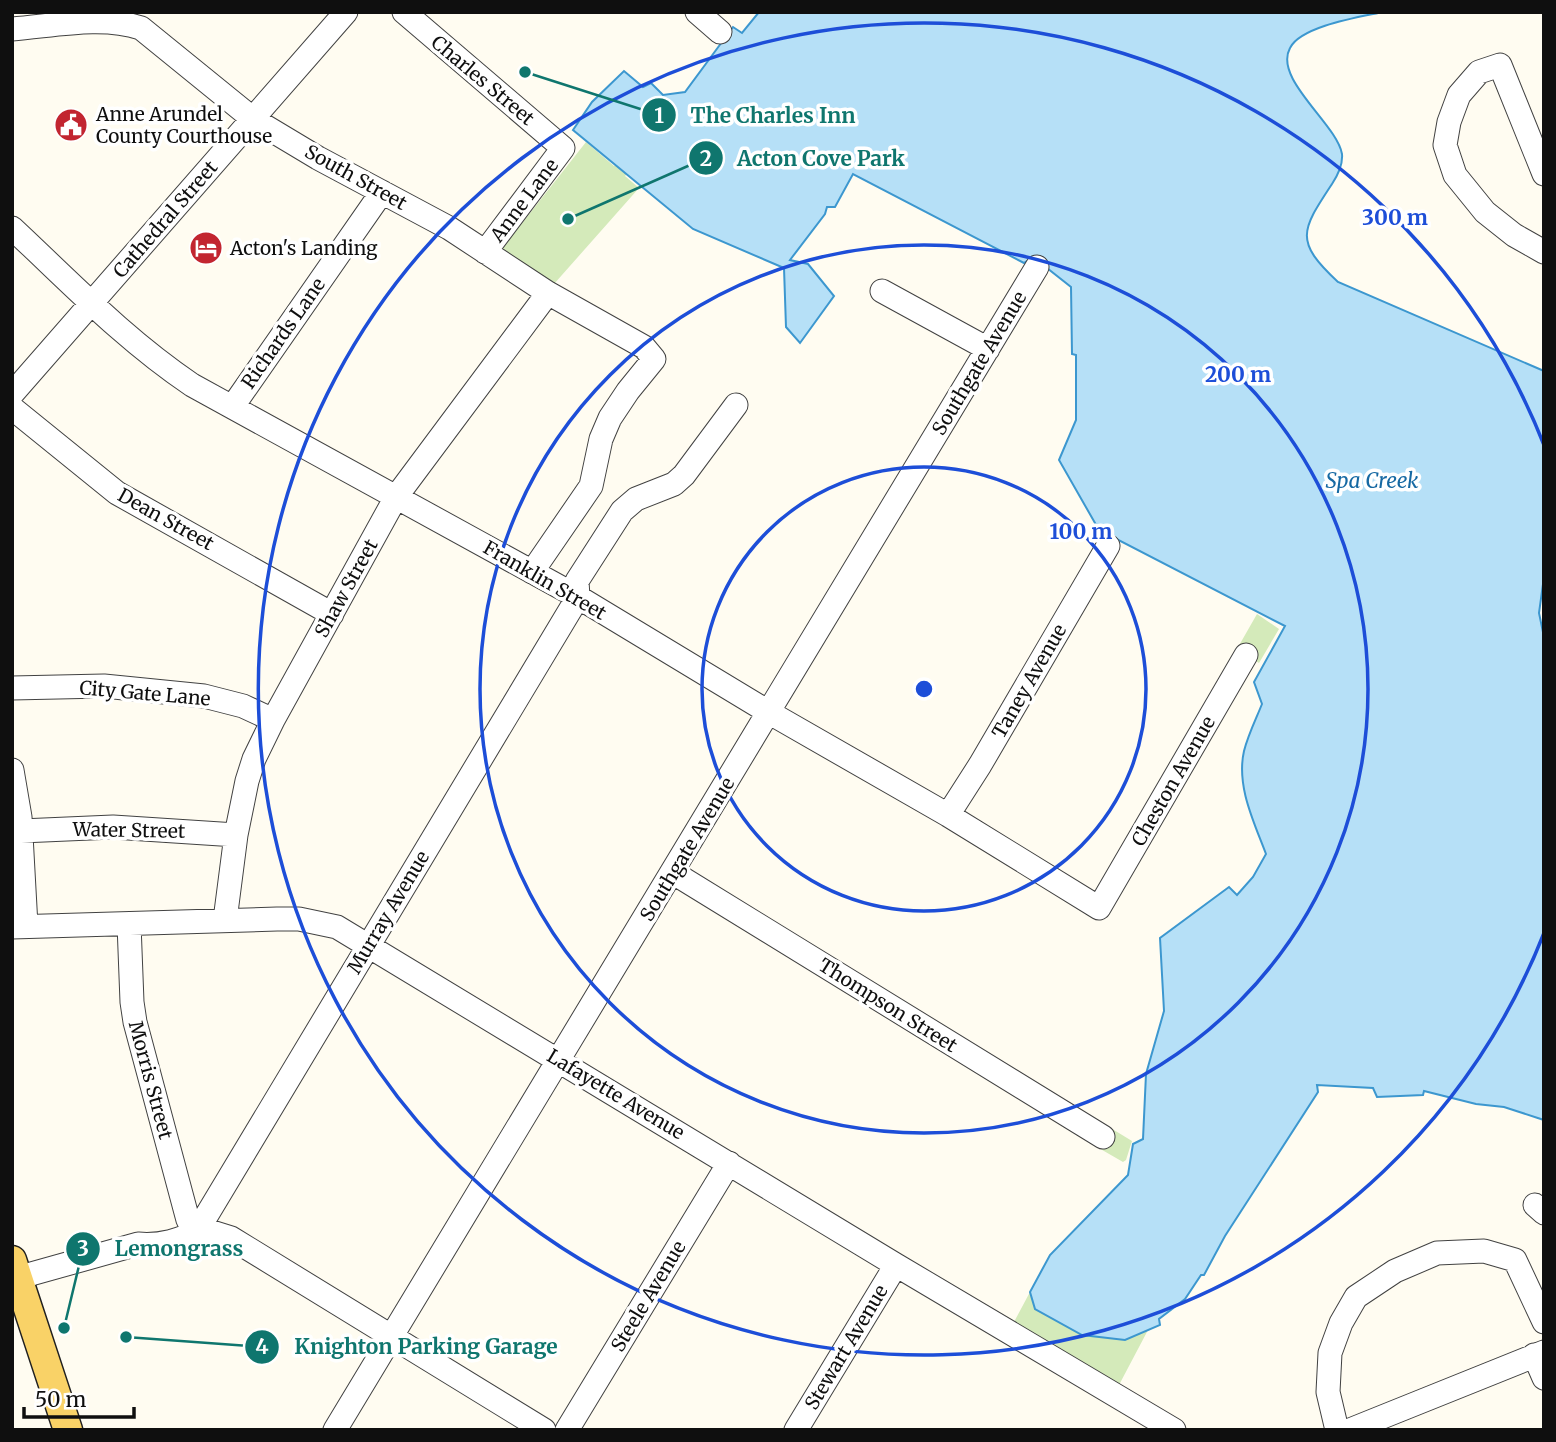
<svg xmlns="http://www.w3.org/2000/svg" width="1556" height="1442" font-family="Merriweather,serif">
	<rect width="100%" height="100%" fill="#fffcf1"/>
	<path fill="#d4eaba" d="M586,142L614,166L620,161L631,169L625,176L639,188L554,284L501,250Z
		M1257,614L1279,629L1259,663L1237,649Z
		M1109,1127L1132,1141L1126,1160L1123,1162L1097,1147Z
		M1030,1292L1035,1309L1125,1340L1148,1330L1119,1385L1014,1322Z"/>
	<path fill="#b6e0f7" stroke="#3c97cf" stroke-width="2" d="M759,12H1383C1360,17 1301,26 1290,48C1273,79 1337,124 1342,154C1343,165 1338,175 1332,184C1301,231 1294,241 1338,282L1544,371V577L1539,613L1544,637V1120L1504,1107L1476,1104L1424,1091L1423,1095L1377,1097L1373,1088L1317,1085L1318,1092L1225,1236L1204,1275H1201L1185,1299L1159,1319L1160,1325L1125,1340L1082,1335L1035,1309L1030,1292L1050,1255L1128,1175L1133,1144L1143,1139L1146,1074L1164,1011L1160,938L1229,887L1237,895L1253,877L1266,854C1254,822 1236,786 1244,751C1248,735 1256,719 1262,704L1254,682L1285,626L1099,530L1059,460L1076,420V355L1072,354L1071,287L1033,257L1024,263L853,174L835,207H827L825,214L790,260L808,264L834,296L800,343L786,327L784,268L693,229L573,130L592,102L624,71L643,87L651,83L663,95L685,92L733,27L742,33Z"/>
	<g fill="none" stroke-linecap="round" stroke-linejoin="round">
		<defs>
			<path id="minor" d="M404,12L563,148L485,252
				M697,12L720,32
				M12,29C53,26 101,15 141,28L253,119L318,158L449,228L548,293L644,347L654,359L628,391L610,418L601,439L591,486L532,572
				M1544,174L1500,65L1479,72L1459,95L1449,122L1445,145L1455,175L1485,212L1514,235L1544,252
				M12,228C72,284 124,339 192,385L578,597L770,713L948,815L1099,908L1246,655
				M882,291L988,349
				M12,394L346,12
				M233,406L382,192
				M12,408L117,493L332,614
				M12,688L104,686L204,696L243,706L273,720
				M12,770L20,817L26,926
				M948,815L980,765L1108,546
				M21,831L113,827L236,835
				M672,872L1103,1137
				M225,920L236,835L247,781L254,759L273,720L396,497L548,293
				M129,924L132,1002L135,1022L188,1220L199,1228L231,1238L544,1430
				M12,927L277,919H299L337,927L896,1265L1174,1430
				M1535,1205L1544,1213
				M18,1281L31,1274L138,1244C157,1246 184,1241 199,1228L578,597L577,581L622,511L636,499L674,484L684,475L736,405
				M1534,1355L1544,1378
				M335,1430L1037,267
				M567,1430L729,1163
				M796,1430L896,1265
				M1337,1430L1328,1392L1330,1353L1341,1323L1356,1297L1395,1271L1437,1253L1484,1251L1515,1260L1544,1322
				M1350,1430L1544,1352"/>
			<path id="major" d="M12,1260L68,1430"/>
		</defs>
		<use href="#minor" stroke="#424242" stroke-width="25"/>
		<use href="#major" stroke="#202020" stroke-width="31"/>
		<use href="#minor" stroke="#fff" stroke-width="23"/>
		<use href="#major" stroke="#f9d267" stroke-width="28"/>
	</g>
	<g fill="none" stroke="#1d4ed8" stroke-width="3.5">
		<circle cx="924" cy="689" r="222"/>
		<circle cx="924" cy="689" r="444"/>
		<path d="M1544 933A666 666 0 1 1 1544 445"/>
	</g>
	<defs>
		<symbol id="civic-disc" viewBox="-11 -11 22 22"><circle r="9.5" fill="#c22530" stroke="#fff"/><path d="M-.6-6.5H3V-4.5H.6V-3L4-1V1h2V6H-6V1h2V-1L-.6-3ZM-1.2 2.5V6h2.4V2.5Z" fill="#fff"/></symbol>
		<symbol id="hotel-disc" viewBox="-11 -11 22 22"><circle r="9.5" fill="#c22530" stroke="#fff"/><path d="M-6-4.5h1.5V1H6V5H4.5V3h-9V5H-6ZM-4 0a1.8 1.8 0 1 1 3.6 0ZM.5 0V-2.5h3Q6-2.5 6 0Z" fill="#fff"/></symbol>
	</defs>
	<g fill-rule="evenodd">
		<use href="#civic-disc" x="52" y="106" width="38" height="38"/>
		<use href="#hotel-disc" x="187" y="229" width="38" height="38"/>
	</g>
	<g text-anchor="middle" stroke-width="7" stroke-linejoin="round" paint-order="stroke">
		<g font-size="19" fill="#0f0f0f" stroke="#fff">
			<text transform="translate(483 80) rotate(40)" y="7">Charles Street</text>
			<text transform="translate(356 177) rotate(29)" y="7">South Street</text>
			<text transform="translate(524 200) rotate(-53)" y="7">Anne Lane</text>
			<text transform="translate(165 219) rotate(-49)" y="7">Cathedral Street</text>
			<text transform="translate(283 333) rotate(-55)" y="7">Richards Lane</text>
			<text transform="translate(979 363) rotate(-59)" y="7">Southgate Avenue</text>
			<text transform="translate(166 519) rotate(29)" y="7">Dean Street</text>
			<text transform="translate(545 580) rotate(30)" y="7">Franklin Street</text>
			<text transform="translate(346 588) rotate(-61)" y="7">Shaw Street</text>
			<text transform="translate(1029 681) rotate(-60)" y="7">Taney Avenue</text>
			<text transform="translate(145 693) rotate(5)" y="7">City Gate Lane</text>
			<text transform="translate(1173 781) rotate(-60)" y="7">Cheston Avenue</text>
			<text transform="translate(129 830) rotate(1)" y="7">Water Street</text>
			<text transform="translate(687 849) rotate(-59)" y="7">Southgate Avenue</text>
			<text transform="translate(388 912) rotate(-59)" y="7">Murray Avenue</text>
			<text transform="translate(888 1005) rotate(32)" y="7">Thompson Street</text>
			<text transform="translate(151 1080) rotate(75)" y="7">Morris Street</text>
			<text transform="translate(616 1094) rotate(31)" y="7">Lafayette Avenue</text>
			<text transform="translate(648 1296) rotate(-59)" y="7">Steele Avenue</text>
			<text transform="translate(846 1347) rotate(-59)" y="7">Stewart Avenue</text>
		</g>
		<g font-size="19" fill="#0f0f0f" stroke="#fff" text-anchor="start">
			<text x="96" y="121">Anne Arundel<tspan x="96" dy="22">County Courthouse</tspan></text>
			<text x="230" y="255">Acton's Landing</text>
		</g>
		<g font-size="21" font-style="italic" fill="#1669a3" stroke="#fff">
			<text x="1372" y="488">Spa Creek</text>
		</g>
	</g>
	<circle cx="924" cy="689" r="10" fill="#1d4ed8" stroke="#fff" stroke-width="3.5"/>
	<g font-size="21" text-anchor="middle" font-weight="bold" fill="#1d4ed8" stroke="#fff" stroke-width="7" stroke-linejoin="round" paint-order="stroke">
		<text x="1395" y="225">300 m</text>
		<text x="1238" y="382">200 m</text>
		<text x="1081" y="539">100 m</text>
	</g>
	<path fill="none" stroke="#0f766e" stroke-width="2.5" d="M525 72L659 115M568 219L706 158M64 1328L83 1249M126 1337L262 1347"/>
	<g fill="#0f766e" stroke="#fff" stroke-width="2.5">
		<circle cx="525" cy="72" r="7"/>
		<circle cx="568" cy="219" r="7"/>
		<circle cx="64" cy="1328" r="7"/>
		<circle cx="126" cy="1337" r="7"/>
		<circle cx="659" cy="115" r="18"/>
		<circle cx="706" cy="158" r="18"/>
		<circle cx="83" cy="1249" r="18"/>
		<circle cx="262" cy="1347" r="18"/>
	</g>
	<g font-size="21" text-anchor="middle" font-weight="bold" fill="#fff">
		<text x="659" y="123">1</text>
		<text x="706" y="166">2</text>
		<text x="83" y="1256">3</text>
		<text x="262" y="1354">4</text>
	</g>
	<g font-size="21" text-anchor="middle" font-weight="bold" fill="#0f766e" stroke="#fff" stroke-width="7" stroke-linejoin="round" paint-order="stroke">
		<text x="773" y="123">The Charles Inn</text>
		<text x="821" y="166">Acton Cove Park</text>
		<text x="179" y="1256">Lemongrass</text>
		<text x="426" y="1354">Knighton Parking Garage</text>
	</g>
	<rect width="1556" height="1442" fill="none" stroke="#0f0f0f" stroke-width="28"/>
	<path d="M24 1407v10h110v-10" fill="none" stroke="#0f0f0f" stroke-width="3.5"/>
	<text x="35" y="1407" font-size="21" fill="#0f0f0f" stroke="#ffffff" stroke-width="5" paint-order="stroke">50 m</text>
</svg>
